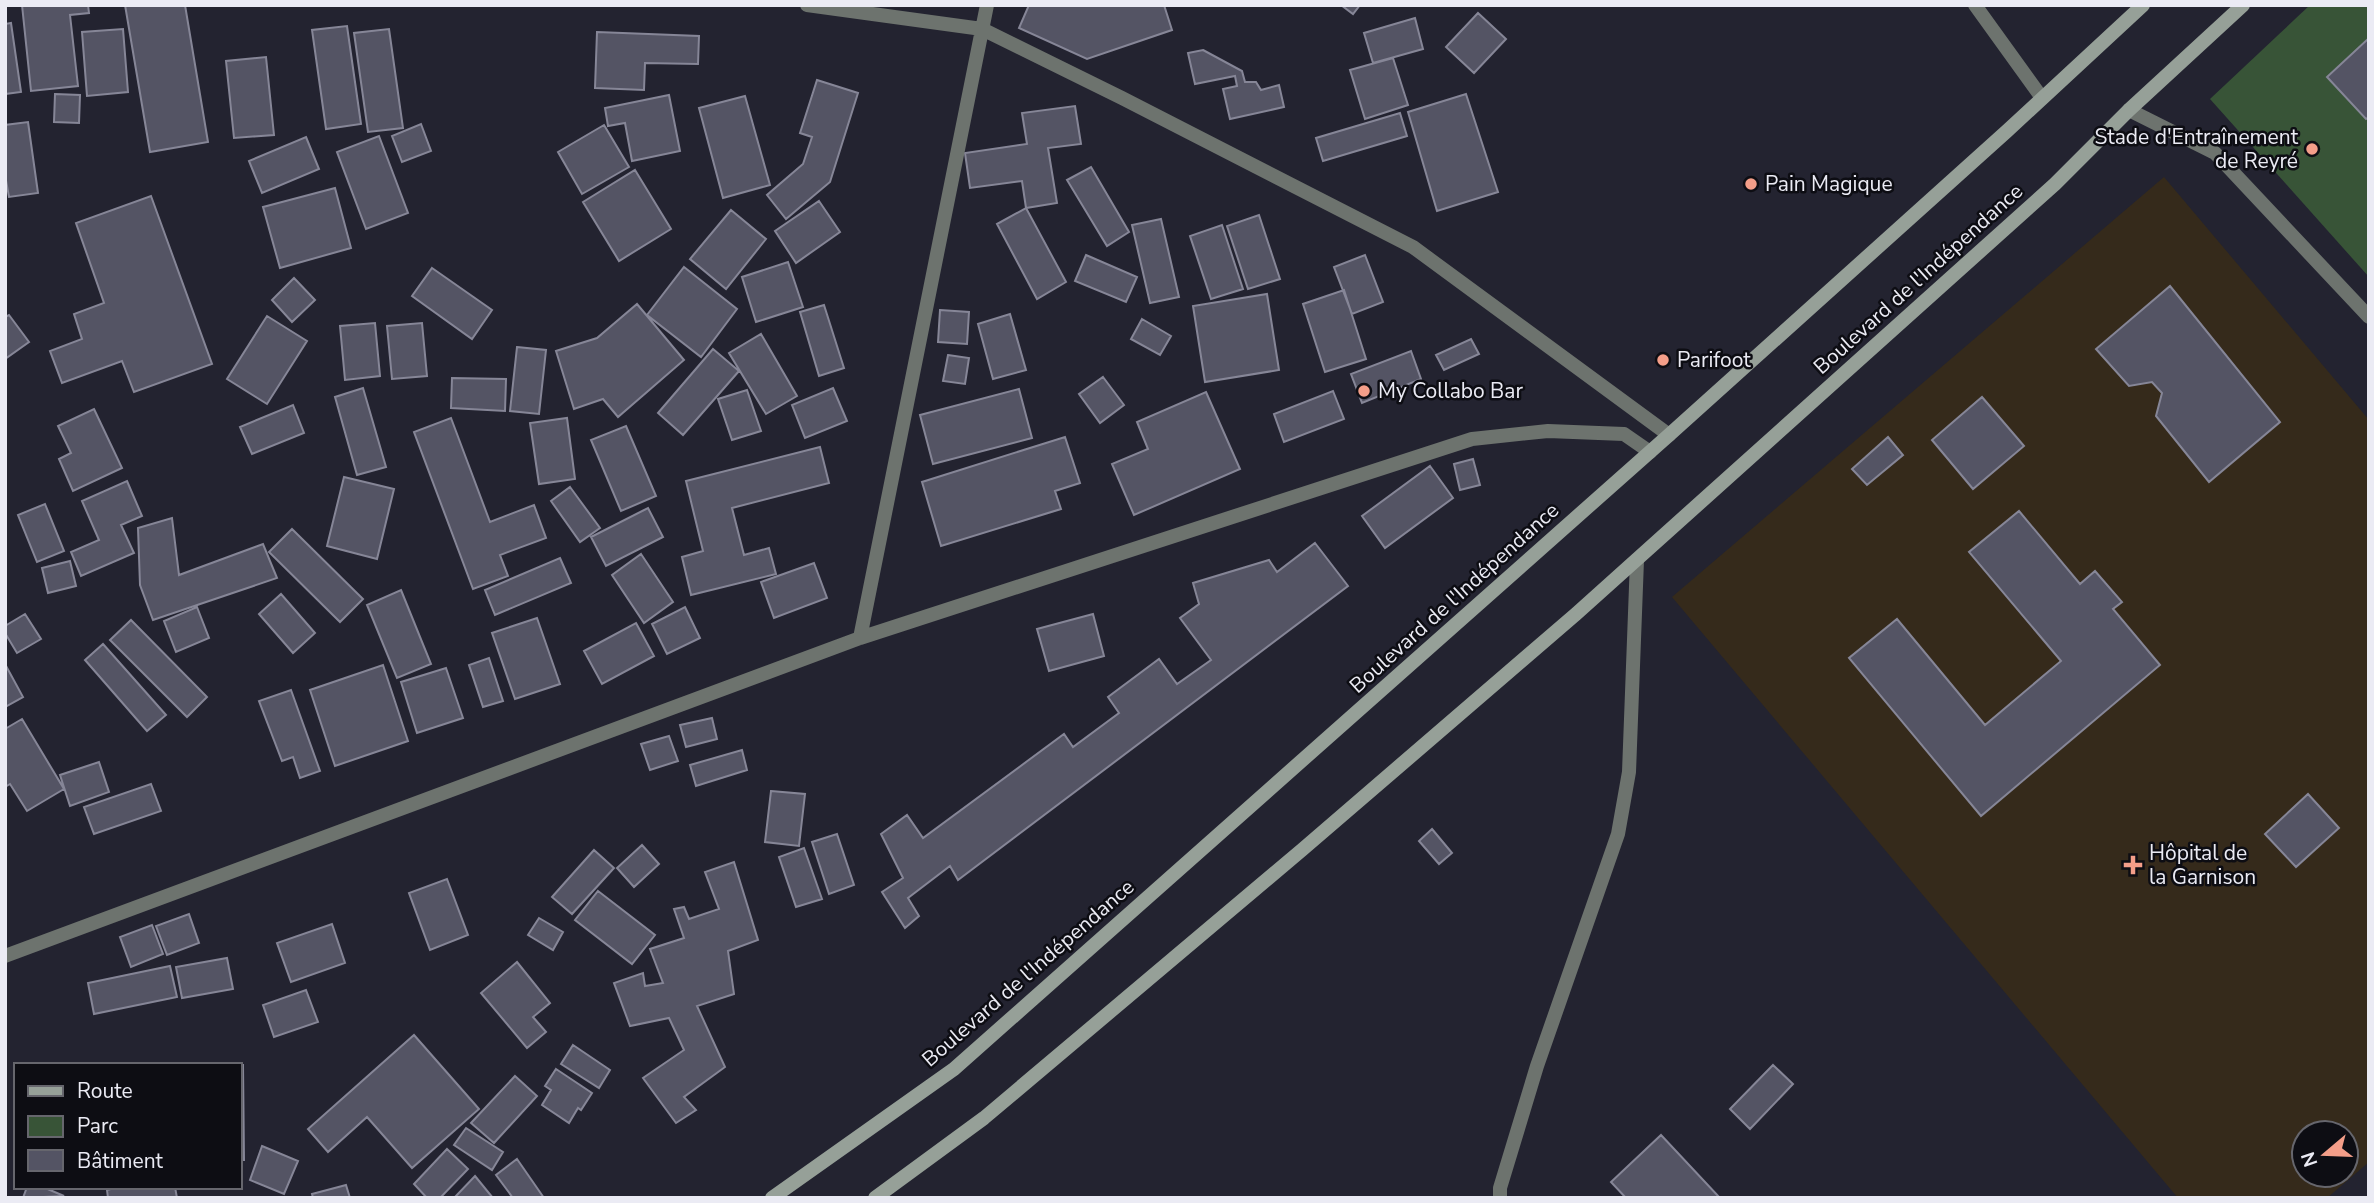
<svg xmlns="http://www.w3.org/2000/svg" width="2374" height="1203" font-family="'Nunito Sans',sans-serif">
	<rect width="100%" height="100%" fill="#232330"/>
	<path fill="#352a1b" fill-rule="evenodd" d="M2164,177L2369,420V1162L2327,1198H2178L1672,597ZM2304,1133H2346V1175H2304Z"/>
	<path fill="#385437" d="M2310,5H2369V277L2210,99Z"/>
	<path fill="#545464" stroke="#868697" stroke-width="2" d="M22,5H88L89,13L70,15L78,86L31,91Z
		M125,5H185L208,142L150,152Z
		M1029,5H1164L1172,30L1087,59L1019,28Z
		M1341,5H1360L1353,14Z
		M1478,13L1506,39L1474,73L1446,47Z
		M1415,18L1423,49L1373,63L1364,33Z
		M11,23L21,92L5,94V24Z
		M347,26L361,124L326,129L312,30Z
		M123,29L128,92L87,96L82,32Z
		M389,29L403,128L368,132L354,33Z
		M597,32L699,36L698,64L645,63L644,90L595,88Z
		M2369,38V117L2366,119L2327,77Z
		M1203,50L1242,71L1245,82H1256L1261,90L1279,85L1284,107L1230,119L1223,89L1237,86L1235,76L1195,84L1188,53Z
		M266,57L274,135L234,138L226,61Z
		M1393,58L1408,105L1365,119L1350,70Z
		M817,80L858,93L830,182L786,219L767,195L803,164L812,137L800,133Z
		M55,94L80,95L79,123L54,122Z
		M1466,94L1498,192L1437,211L1408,112Z
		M669,95L680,151L632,161L625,123L608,126L605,108Z
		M745,96L770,185L723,198L699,108Z
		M1075,106L1081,144L1048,148L1057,203L1026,208L1022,181L970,188L965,153L1027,144L1022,113Z
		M1400,113L1407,136L1323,161L1316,138Z
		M28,122L38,193L9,197L5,175V125Z
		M421,124L431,151L402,162L392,136Z
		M604,125L629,167L582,194L558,152Z
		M379,136L408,213L366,229L337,152Z
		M306,137L319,169L262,193L249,161Z
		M1091,167L1129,232L1107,246L1067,180Z
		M635,170L671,229L619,261L583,202Z
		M335,188L351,248L280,268L263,207Z
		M151,196L212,364L134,392L122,361L62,383L50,351L82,339L74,314L104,303L76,223Z
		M819,201L840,232L796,263L775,231Z
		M1026,208L1066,282L1037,299L997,224Z
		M731,210L766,239L726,289L690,259Z
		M1259,215L1280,279L1248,289L1227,226Z
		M1161,219L1179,297L1150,303L1132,225Z
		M1222,225L1243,289L1211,299L1190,236Z
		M1086,255L1137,277L1126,302L1075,281Z
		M1365,255L1383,302L1352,314L1334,267Z
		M788,262L803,307L756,322L742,277Z
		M684,267L737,309L701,357L647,315Z
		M432,268L492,310L472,339L412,296Z
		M294,278L315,300L292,322L272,300Z
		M2170,286L2280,422L2209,482L2156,416L2162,393L2152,382L2129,386L2096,349Z
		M1344,290L1366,359L1325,372L1303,304Z
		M1267,294L1279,370L1205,382L1193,306Z
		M637,304L684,360L618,417L603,399L574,409L556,351L597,338Z
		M824,305L844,368L819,376L800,312Z
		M940,310L969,312L967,344L938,342Z
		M1010,314L1026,370L993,379L978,324Z
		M9,315L29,342L5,359V317Z
		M267,316L307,341L267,404L227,379Z
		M1142,319L1171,336L1160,355L1131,339Z
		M375,323L380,376L345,380L340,326Z
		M422,323L427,376L392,379L387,326Z
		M761,334L797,396L766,414L729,353Z
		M1471,339L1479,354L1444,370L1436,355Z
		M517,347L546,350L539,414L510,411Z
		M713,349L739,371L683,435L658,413Z
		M1411,351L1421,379L1362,403L1351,374Z
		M948,355L969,358L965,384L943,381Z
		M1103,377L1124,405L1100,423L1079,394Z
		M452,378L506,379L505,411L451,408Z
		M363,388L386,467L357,475L335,397Z
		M833,388L847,421L805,438L792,405Z
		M1019,389L1032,438L933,464L920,415Z
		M747,390L761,431L732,440L718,399Z
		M1333,391L1344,419L1284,442L1274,414Z
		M1206,392L1240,469L1134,515L1112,464L1148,449L1137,422Z
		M1982,397L2024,446L1973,489L1932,440Z
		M293,405L304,433L252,454L240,427Z
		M94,409L122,468L73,491L59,459L71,453L58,426Z
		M451,418L490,522L534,505L546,538L500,555L508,576L473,589L414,432Z
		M567,418L575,479L539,484L530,423Z
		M626,426L656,496L621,511L591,440Z
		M1065,437L1080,483L1055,491L1061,509L941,546L922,482Z
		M1888,437L1903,455L1867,485L1852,469Z
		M820,447L829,483L732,508L744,555L769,548L776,574L691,595L682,557L703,551L686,481Z
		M1473,459L1480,485L1460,490L1454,464Z
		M1430,466L1453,498L1385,548L1362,516Z
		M344,477L394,489L377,559L327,546Z
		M127,481L142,516L121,525L134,553L81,576L71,552L99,540L82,501Z
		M570,487L600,528L580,542L551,501Z
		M45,504L64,551L37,562L18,515Z
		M648,508L663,537L606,566L591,537Z
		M2019,511L2080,584L2095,571L2122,602L2113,609L2160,665L1981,816L1849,658L1897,619L1985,725L2061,661L1969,552Z
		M172,518L179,575L263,544L277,578L153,620L140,585L138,528Z
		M292,529L363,599L340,622L269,552Z
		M1315,543L1348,586L958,880L950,866L908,898L919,916L905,928L882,892L903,878L881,834L907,815L923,838L1064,734L1073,747L1119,713L1108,697L1159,659L1177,684L1211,660L1180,618L1199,604L1193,583L1269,560L1277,572Z
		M641,554L673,602L644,623L612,575Z
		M560,558L571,583L495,615L485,590Z
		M70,561L76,586L48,593L42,568Z
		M814,563L827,598L774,618L761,582Z
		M401,590L431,664L397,678L367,605Z
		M281,594L315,633L293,653L259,614Z
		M197,607L209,638L176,652L164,621Z
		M685,607L700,638L667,654L652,624Z
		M25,614L41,639L17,653L5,633V626Z
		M1093,614L1104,656L1049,671L1037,629Z
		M537,618L560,684L515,699L492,633Z
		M131,620L207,697L187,717L110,640Z
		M636,623L654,656L602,684L584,651Z
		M103,644L166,715L147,731L85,660Z
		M489,658L503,701L483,707L469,665Z
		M5,664L23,697L5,707Z
		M383,665L408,741L335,766L310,690Z
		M446,668L463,718L417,733L401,682Z
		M291,690L320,771L300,778L293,757L282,761L259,701Z
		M712,718L717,739L686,747L680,725Z
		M22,719L64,789L27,811L10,784L5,787V729Z
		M669,736L678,761L650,770L641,744Z
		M742,750L747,770L696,786L690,765Z
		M99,762L109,792L70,806L60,775Z
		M151,784L161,811L94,834L84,807Z
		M771,791L805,794L799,846L765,842Z
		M2308,794L2339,828L2296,867L2265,834Z
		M1432,829L1452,853L1439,864L1419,841Z
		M837,834L854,885L829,894L812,842Z
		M642,845L659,864L634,887L617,868Z
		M804,848L822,899L796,907L779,857Z
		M594,850L614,868L572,914L552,897Z
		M734,862L758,940L728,951L734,994L697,1006L725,1067L684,1097L696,1110L676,1123L643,1078L684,1050L669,1018L630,1026L614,983L643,973L645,986L663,983L650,949L684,938L674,909L684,907L689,919L719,909L705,872Z
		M447,879L468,935L430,950L409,893Z
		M598,891L655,935L632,964L575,920Z
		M189,914L199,943L167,955L156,926Z
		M539,918L563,932L553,950L528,935Z
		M332,924L345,963L291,982L277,943Z
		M152,925L163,954L131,967L120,937Z
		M227,958L233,989L182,998L176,967Z
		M517,962L550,1003L533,1017L546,1032L527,1048L481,993Z
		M170,966L177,997L94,1014L88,983Z
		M306,990L318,1022L274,1037L263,1005Z
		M414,1035L479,1109L412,1168L367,1117L328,1152L308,1129Z
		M573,1045L610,1070L599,1088L561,1064Z
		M240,1065H243L244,1160H240Z
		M1773,1065L1793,1084L1750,1129L1730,1109Z
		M556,1069L592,1093L581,1110L578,1108L569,1123L542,1105L551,1090L545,1086Z
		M515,1076L537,1096L494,1143L471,1123Z
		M466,1128L503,1152L492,1170L454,1145Z
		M1661,1135L1720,1198H1626L1611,1182Z
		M262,1146L298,1161L284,1194L250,1180Z
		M447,1149L468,1169L440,1198H427L414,1184Z
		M517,1159L544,1198H513L496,1175Z
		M475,1176L493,1198H454Z
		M346,1185L350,1198H313L312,1194Z
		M27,1187H43L64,1196L23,1198Z
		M118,1187H175L177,1198H108L107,1190Z"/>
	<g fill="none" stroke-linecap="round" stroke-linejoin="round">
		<path stroke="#6d736e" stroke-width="14" d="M807,5L982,29L1122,98L1413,247L1669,435
			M1975,5L2042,98
			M2129,110L2215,153L2369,317
			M860,638L987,5
			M5,956L860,638L1472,439L1548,431L1624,434L1650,452
			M1500,1198V1188L1537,1066L1618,834L1629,772L1637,560"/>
		<path stroke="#96a098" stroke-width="14" d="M772,1198L954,1069L1669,435L2007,131L2143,5
			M875,1198L984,1118L1303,849L1576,614L2055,184L2129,110L2243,5"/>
	</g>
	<g fill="#f49e89" stroke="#0d0d13" stroke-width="2.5">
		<circle cx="2312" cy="149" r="7"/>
		<circle cx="1751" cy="184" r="7"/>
		<circle cx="1663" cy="360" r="7"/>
		<circle cx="1364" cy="391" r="7"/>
		<path d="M2129.5 854.5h7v7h7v7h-7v7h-7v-7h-7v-7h7z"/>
	</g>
	<g text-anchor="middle" stroke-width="5" stroke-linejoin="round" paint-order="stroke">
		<g font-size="21" fill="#ebebf4" stroke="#0d0d13" text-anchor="start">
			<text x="2298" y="144" text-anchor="end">Stade d'Entraînement<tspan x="2298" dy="24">de Reyré</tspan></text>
			<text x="1765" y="191">Pain Magique</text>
			<text x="1677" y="367">Parifoot</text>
			<text x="1378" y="398">My Collabo Bar</text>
			<text x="2149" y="860">Hôpital de<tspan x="2149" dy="24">la Garnison</tspan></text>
		</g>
		<g font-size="21" fill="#ebebf4" stroke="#0d0d13">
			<text transform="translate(1918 279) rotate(-42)" y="7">Boulevard de l'Indépendance</text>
			<text transform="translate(1454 598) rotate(-42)" y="7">Boulevard de l'Indépendance</text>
			<text transform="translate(1028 973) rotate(-41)" y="7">Boulevard de l'Indépendance</text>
		</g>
	</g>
	<rect width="2374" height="1203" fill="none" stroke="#ebebf4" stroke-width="14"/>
	<rect x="14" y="1063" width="228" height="126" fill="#0d0d13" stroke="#66666d" stroke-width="2"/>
	<rect x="28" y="1086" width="35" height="10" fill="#96a098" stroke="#66666d" stroke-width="2"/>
	<text x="77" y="1098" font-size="21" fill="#ebebf4">Route</text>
	<rect x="28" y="1116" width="35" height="21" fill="#385437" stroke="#66666d" stroke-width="2"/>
	<text x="77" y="1133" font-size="21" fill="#ebebf4">Parc</text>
	<rect x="28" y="1150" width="35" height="21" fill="#545464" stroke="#66666d" stroke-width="2"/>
	<text x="77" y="1168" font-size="21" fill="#ebebf4">Bâtiment</text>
	<g transform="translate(2325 1154) rotate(251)"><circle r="33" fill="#0d0d13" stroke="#66666d" stroke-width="2"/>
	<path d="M0-5L12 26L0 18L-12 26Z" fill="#f49e89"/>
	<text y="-10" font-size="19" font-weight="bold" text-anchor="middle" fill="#ebebf4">N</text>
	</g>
</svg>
